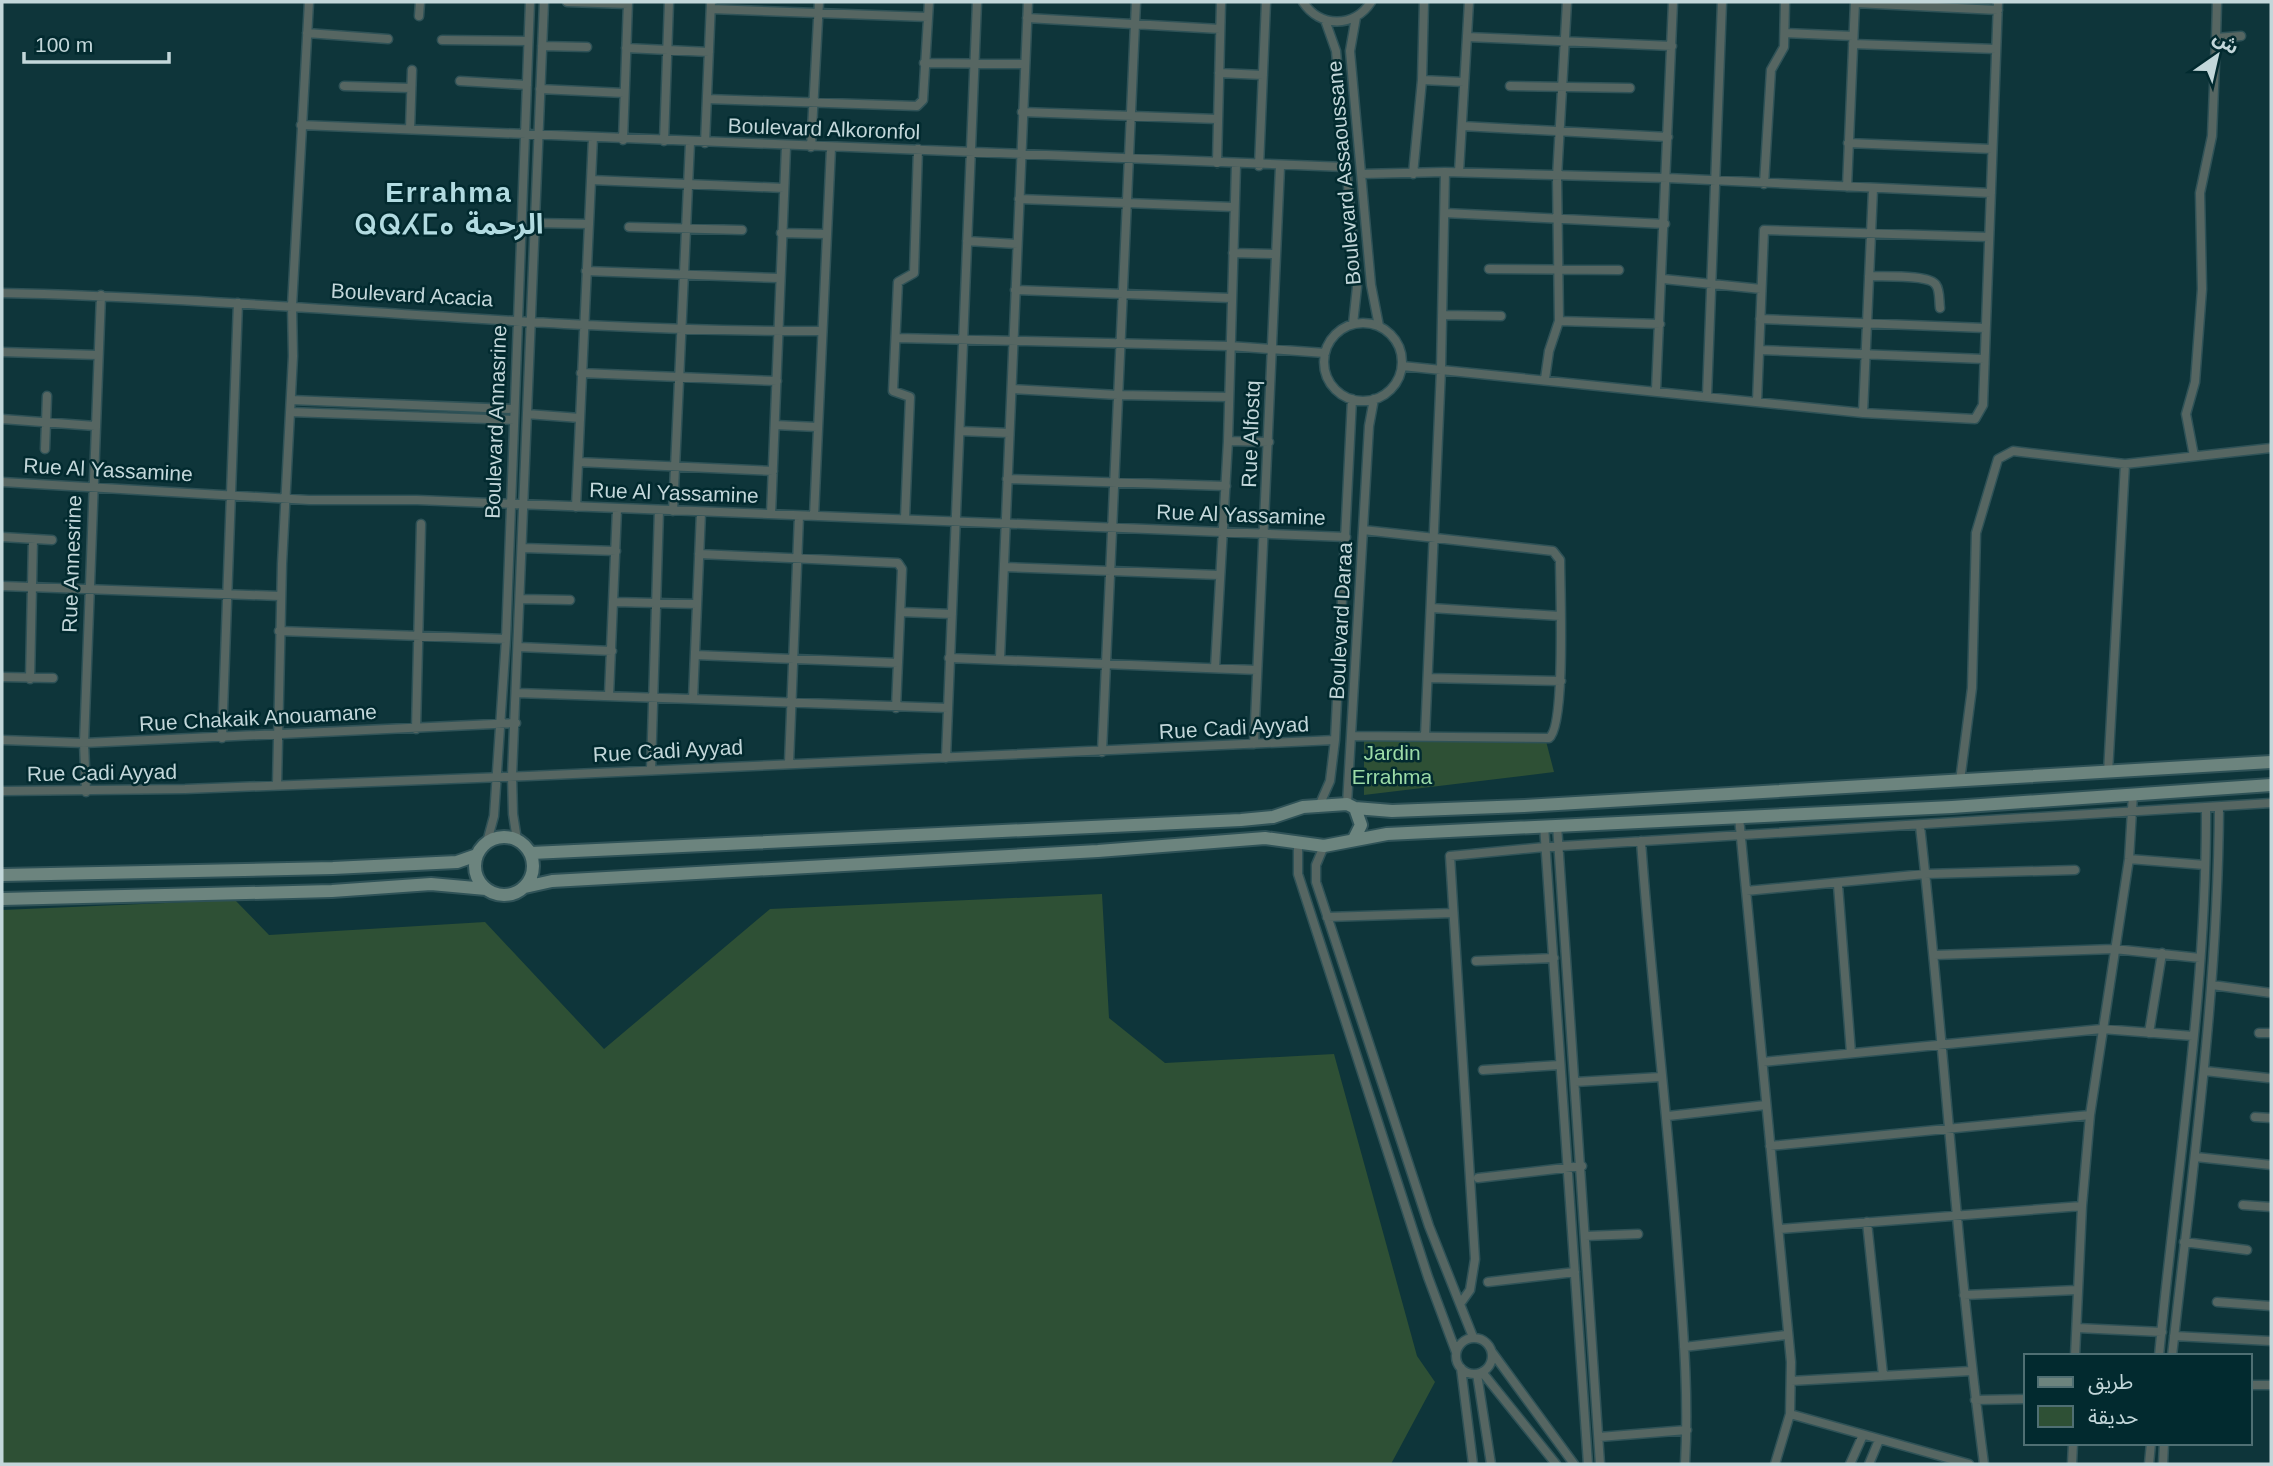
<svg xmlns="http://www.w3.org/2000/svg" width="2273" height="1466" font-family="Arial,'Noto Sans Arabic','Noto Sans Tifinagh',sans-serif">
	<rect width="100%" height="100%" fill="#0e353a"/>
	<path fill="#2e5035" d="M1364,738L1546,741L1554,772L1364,795Z
		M1102,894L1109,1018L1165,1063L1334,1054L1417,1356L1435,1382L1391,1464H2V910L235,900L269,935L485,922L604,1049L770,909Z"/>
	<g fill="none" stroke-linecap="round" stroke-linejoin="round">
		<defs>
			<path id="minor" d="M567,2L628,4
				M1303,2C1320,28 1354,28 1371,2
				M1855,3L1998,10
				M711,9L928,17
				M419,16L420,2
				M1356,17L1350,51L1371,285L1379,326
				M1027,18L1220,29
				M1325,20L1336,51L1357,287L1353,324
				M307,33L388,39
				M1785,33L1853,36
				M1467,37L1672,46
				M2216,38L2217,2
				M442,40L528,41
				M1853,44L1996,49
				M542,46L587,47
				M626,48L709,52
				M924,63L1024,64
				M1219,73L1263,75
				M1422,80L1464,82
				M460,81L527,85
				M344,86L411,88
				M1510,86L1630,88
				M540,89L624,93
				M707,99L917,106L923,100L929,2
				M1022,112L1217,119
				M301,125L1345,167
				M1462,126L1668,137
				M410,129L412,70
				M623,140L628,2
				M664,141L669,2
				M705,143L711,2
				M1848,143L1992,149
				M811,147L819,2
				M1217,163L1221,2
				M1259,166L1266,2
				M1459,172L1469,2
				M1361,174L1445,172L1667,178L1991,193
				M1413,174L1422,80L1424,2
				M591,180L784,188
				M1764,184L1771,70L1784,47L1785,2
				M1847,187L1855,2
				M1019,199L1234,207
				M1445,213L1665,224
				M535,223L589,224
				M629,227L742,230
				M781,233L826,234
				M967,241L1017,244
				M1233,253L1275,254
				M1489,269L1619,270
				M586,271L779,278
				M1869,276C1882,277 1930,274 1936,285C1940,290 1939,301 1940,308
				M1663,279L1761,289
				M1015,290L1231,298
				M2,293C275,299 547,332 820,331
				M1442,315L1501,316
				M1760,319L1985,328
				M1559,321L1660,324
				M1324 362a39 39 0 1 1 78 0a39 39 0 1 1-78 0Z
				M897,338L1229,346L1325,353
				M1760,350L1984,359
				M2,352L97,355
				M1402,366L1863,413L1975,419L1983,405L1998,2
				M581,373L777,381
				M1545,379L1549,351L1559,321L1557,177L1567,2
				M1012,389L1118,395L1229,397
				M1656,390L1673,2
				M1707,396L1722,2
				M291,400L513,409
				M1757,402L1764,230L1989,237
				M290,412L514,420
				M1863,413L1873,189
				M527,414L580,418
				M2,419L95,426
				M775,425L817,427
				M960,431L1009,433
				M1228,441L1269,442
				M45,449L47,396
				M2194,456L2186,414L2195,382L2202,289L2200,193L2212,136L2216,38L2241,36
				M578,462L773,471
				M1007,479L1226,486
				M2,482L309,500H417L1346,537
				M576,507L593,137
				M673,511L690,143
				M771,514L786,147
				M814,516L831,148
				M905,518L910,397L893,391L898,282L914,273L918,149
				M2,537L52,540
				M523,548L616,551
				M699,554L898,563L902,569L896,708
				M1004,567L1219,575
				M2,586L280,596
				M521,599L570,600
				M615,602L697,604
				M1431,608L1560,616
				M901,612L952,614
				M279,631L506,639
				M519,647L612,651
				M695,655L898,663
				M949,658L1257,670
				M1000,658L1028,2
				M1215,668L1228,441L1236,165
				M2,677L53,678
				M1428,678L1561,681
				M30,679L33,539
				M517,693L948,708
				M609,695L617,509
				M693,699L701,512
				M416,729L421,524
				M1353,736L1549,738C1566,726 1560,587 1560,560L1553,551L1363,530
				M1425,736L1441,369L1445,172
				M222,738L238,303
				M2,740L84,743L516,723
				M1254,744L1280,167
				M1102,752L1136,2
				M946,758L977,2
				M789,763L799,516
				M651,769L659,510
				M2108,773L2125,464
				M1960,781L1972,688L1976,533L1998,459L2013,451L2125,464L2271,448
				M277,785L282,564L293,356L292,306L309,2
				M2,791L185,789L528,776L1335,740
				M86,792L84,743L101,295
				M1347,804L1369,426L1374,399
				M1319,806L1330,781L1335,740L1352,399
				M1739,817L1791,1362L1790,1414L1775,1464
				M1544,825L1588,1464
				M1557,825L1600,1464
				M1920,826C1944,1038 1956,1252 1984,1464
				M517,840L513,814L512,776L544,2
				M1641,841C1651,980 1668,1119 1678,1258C1683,1327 1689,1395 1685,1464
				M487,842L494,816L506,639L530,2
				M1298,844V874L1428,1277L1456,1352
				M1324,846L1316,865V882L1429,1226L1473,1337
				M2129,859L2205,865
				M1838,885L1851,1053
				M1746,891L1925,874L2075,870
				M1327,917L1453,913
				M1934,955L2114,949L2200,958
				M1476,961L1554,958
				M2212,985L2271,993
				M2149,1033L2162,953
				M2259,1033H2271
				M1763,1062L2102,1029L2193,1036
				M1483,1070L1560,1065
				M2205,1071L2268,1078
				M1575,1082L1661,1077
				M1668,1116L1766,1105
				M2255,1117L2271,1118
				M1770,1146L2090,1115
				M2196,1157L2271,1165
				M1478,1178L1582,1166
				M2243,1205L2271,1207
				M1867,1222L1883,1375
				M1780,1229L2082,1206
				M1585,1236L1638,1234
				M2184,1242L2247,1250
				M1488,1282L1575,1272
				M1964,1295L2077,1290
				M2217,1302L2271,1306
				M1460,1304L1470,1290L1475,1259L1450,856L1545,847L2271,803
				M2077,1328L2162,1332
				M2174,1336L2271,1341
				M1456 1356a18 18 0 1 1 36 0a18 18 0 1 1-36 0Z
				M1684,1347L1786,1335
				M1492,1352L1574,1464
				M2075,1356L2082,1206L2090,1115L2129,859L2133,794
				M2159,1356C2176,1173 2207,991 2206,808
				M2172,1356C2192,1173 2218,991 2219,807
				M1461,1368L1473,1464
				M1482,1372L1556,1464
				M1477,1374L1491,1464
				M1791,1381L1971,1371
				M2250,1385H2271
				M1975,1400L2026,1399
				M1790,1414L1969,1464
				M1599,1437L1687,1430
				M1850,1464L1863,1435
				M1869,1464L1879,1440
				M2072,1464L2073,1443
				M2149,1464L2151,1443
				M2163,1464L2164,1443"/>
			<path id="secondary" d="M475 866a29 29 0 1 1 58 0a29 29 0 1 1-58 0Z
				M1354,839L1361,825L1355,808
				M531,853L1241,820L1273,817L1303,807L1347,804L1355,808L1392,811L1524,806L2271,762
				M2,875L333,868L457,862L477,855
				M525,887L552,881L1098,851L1265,838L1324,846L1387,834L1952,807L2271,785
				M2,899L332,891L431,884L486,889"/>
		</defs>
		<use href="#minor" stroke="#2f5257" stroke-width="11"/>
		<use href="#secondary" stroke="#2f5257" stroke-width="16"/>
		<use href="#minor" stroke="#566662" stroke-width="8"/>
		<use href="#secondary" stroke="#6c847e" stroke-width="12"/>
	</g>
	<g text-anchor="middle" stroke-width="5" stroke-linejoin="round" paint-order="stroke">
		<g font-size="21" fill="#c3d7da" stroke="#022a2f">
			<text transform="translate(824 129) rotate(2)" y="7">Boulevard Alkoronfol</text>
			<text transform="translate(1344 173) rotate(-95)" y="7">Boulevard Assaoussane</text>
			<text transform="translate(412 295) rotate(3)" y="7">Boulevard Acacia</text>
			<text transform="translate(496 422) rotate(-88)" y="7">Boulevard Annasrine</text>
			<text transform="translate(1251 434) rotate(-88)" y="7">Rue Alfostq</text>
			<text transform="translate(108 470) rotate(3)" y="7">Rue Al Yassamine</text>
			<text transform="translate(674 493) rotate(2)" y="7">Rue Al Yassamine</text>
			<text transform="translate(1241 515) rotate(2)" y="7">Rue Al Yassamine</text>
			<text transform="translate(72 564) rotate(-88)" y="7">Rue Annesrine</text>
			<text transform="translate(1341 621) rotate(-87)" y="7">Boulevard Daraa</text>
			<text transform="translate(258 718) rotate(-3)" y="7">Rue Chakaik Anouamane</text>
			<text transform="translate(1234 728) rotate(-3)" y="7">Rue Cadi Ayyad</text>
			<text transform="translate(668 751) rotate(-3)" y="7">Rue Cadi Ayyad</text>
			<text transform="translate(102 773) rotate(-1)" y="7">Rue Cadi Ayyad</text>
		</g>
		<g font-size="21" fill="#9cdba7" stroke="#022a2f">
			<text x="1392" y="760">Jardin<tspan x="1392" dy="24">Errahma</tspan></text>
		</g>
		<g font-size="28" font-weight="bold" letter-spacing="2" fill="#b2dbe1" stroke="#022a2f">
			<text x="449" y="202">Errahma<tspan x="449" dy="32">ⵕⵕⵃⵎⴰ الرحمة</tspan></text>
		</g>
	</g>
	<rect width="2273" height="1466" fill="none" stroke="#c3d7da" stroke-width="7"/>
	<rect x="2024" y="1354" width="228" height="91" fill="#022a2f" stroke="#4f6f73" stroke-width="2"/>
	<rect x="2038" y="1377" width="35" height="10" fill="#6c847e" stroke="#4f6f73" stroke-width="2"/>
	<text x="2088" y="1389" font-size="21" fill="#c3d7da">طريق</text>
	<rect x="2038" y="1406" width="35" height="21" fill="#2e5035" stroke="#4f6f73" stroke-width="2"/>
	<text x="2088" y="1424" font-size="21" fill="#c3d7da">حديقة</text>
	<g transform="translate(2217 56) rotate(34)" stroke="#022a2f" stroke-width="5" paint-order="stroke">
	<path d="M0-5L12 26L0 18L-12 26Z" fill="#c3d7da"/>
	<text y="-10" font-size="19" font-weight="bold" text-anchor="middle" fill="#c3d7da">ش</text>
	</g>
	<path d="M24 52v10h145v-10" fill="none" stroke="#c3d7da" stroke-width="3.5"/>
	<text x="35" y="52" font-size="21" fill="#c3d7da" stroke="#022a2f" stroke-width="5" paint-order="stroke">100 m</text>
</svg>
